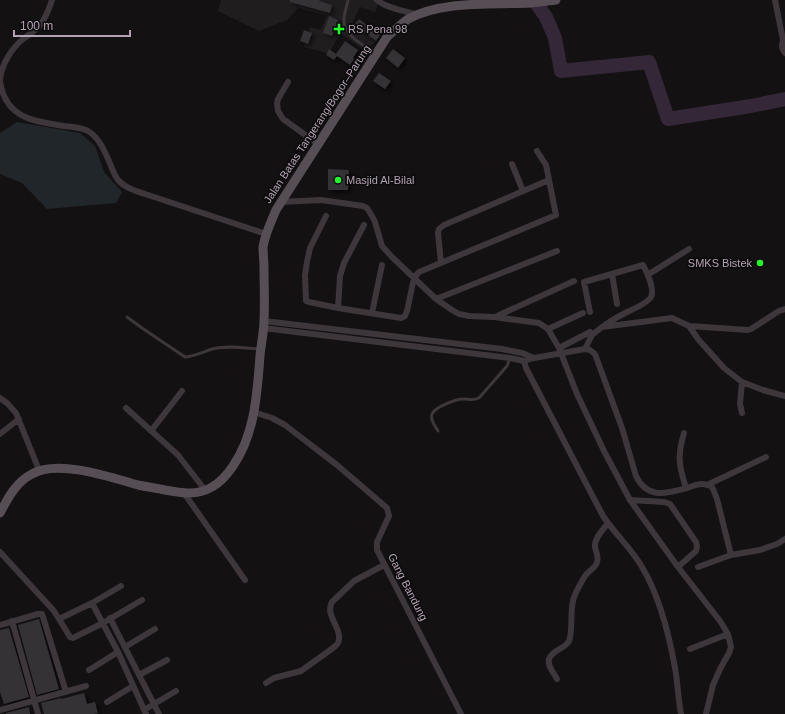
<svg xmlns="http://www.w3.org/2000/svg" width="785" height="714" font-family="Helvetica,sans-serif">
	<defs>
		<filter id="shadow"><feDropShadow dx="2.5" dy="2.5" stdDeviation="2" flood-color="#0009"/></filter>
	</defs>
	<rect width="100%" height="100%" fill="#131112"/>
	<path fill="#201d1e" d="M221,0H379L375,12L360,7L352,25L376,42L364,50L340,33L329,54L304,47L310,27L321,30L327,16L298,8L287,20L259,31L218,11Z"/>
	<path fill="#21262a" d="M17,122L80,133L95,146L104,172L122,192L116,203L47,209L22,183L0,174V133Z"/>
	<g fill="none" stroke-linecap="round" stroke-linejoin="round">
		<path stroke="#342737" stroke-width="14" d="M534,0L546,17L555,38L561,71L649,62L668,119L751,106L785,99"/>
	</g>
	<path fill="#353034" filter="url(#shadow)" d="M290,0H320L319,1L332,5L330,13L290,2Z
		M329,16L338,20L332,36L323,33Z
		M359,19L380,35L376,41L354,25Z
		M304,30L312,33L308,44L300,41Z
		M345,41L358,50L353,58L354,59L350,65L337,56L334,60L326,55L329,49L336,54Z
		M393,49L405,58L398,68L386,58Z
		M379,73L391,81L385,89L373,81Z
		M328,169L349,170L348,190H328Z
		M39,619L59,689L37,695L18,625Z
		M9,628L29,697L4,704L0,692V630Z
		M84,693L87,704L95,702L98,713L93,714H44L41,703L61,698V699Z
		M29,707L30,714H6V713Z"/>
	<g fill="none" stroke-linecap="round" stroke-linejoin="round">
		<path stroke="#3d363b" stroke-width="3" d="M348,0C347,7 343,15 344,22C345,36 364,46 375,52
			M127,317L142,328L185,357C195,356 203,352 212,349C227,345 244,348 259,349
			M438,431C435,426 430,420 432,414C435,407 456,399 463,399C469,399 473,401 479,398L507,366L510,358"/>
		<path stroke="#3d363b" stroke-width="6" d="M377,0C385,8 406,11 418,15
			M775,0L783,40
			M785,38C781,43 781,48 785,53
			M0,79C2,64 11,49 23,39C29,35 35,31 40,25C46,18 49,9 52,0
			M0,81C5,118 33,121 64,126C72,127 80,127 88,131C100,138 106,154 111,166C113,171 115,176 118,180C125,188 136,191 145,194L266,234
			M288,82L278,99L277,103L278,111L283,119L318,144
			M512,164L523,191
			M280,202L321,200L363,206L367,208L372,216L375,222L382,246L392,257L436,299L452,310L459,314L469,316L494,317L539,323L548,329L559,348L577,394L604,451L630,500L678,567L720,621L728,634L731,647L729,653L720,669L713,685L706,714
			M326,216L310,248L307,262L305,275L306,301L309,302L338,308L401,318L405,316L407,311L414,278L419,272L556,215L546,165L537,151
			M441,263L438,233L439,229L444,225L549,180
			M612,274L617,304
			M649,274L689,249
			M436,299L557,251
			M338,308L340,276L344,263L364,225
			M590,312L584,282L643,265C647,272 655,290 651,297C648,303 633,309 627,312C619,316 612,320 605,325
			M372,313L382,265
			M495,317L574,281
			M264,321L502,349L522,353L534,358
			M689,326L748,330L751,329L779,311L785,309
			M263,328L510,358L524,361L534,358L585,349L590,350L595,354L622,428L636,476C647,499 665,494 687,488C691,487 696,484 702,484C705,484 708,485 711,486L713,489L717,499L731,555
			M548,329L583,313
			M559,348L590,332
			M585,349L592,335L602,327L672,318L689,326L698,339L724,368L742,382L763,390L785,396
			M524,361L526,368L603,516C615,534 631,548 642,567C660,597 669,634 675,668C678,684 678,699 681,714
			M742,382L740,404L742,413
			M0,398L7,403L16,413L39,470
			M126,408L178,455L205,490
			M254,412L272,418L285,425L294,432L337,465L387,508L389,516L377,542V550L461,714
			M151,431L182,391
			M684,433C677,456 679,466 686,488
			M0,434L19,419
			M707,485L766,457
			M184,493L245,580
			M630,500L664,502L670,504L696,542L697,546L696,551L678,567
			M0,552L54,611L59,619L92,603L118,652L146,714
			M698,567L731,555L760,550L777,544L785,539
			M92,603L121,586
			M110,618L159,714
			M59,619L70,637L73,638L103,623L142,600
			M12,621L38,714
			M0,625L38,614H42L43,617L66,692
			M125,647L155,629
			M690,649L728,634
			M89,670L118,652
			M139,675L167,660
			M557,679C554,673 547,666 549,659C552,650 565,649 569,641C573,631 570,612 573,601C574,595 582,581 585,576C588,571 596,568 597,562C599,557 596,552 595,547C594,538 603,530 608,523
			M266,683L274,678L301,671L333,648C335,646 337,645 338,643C344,629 324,616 332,602L354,581L384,565
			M107,702L133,686
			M0,710L86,686
			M144,710L176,691"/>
		<path stroke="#574e55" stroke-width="9" d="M0,513C8,498 16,482 32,474C58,459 110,477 138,485C147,487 156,488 165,490C181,493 197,496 212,487C221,482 227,475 233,466C255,434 257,394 260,356C261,344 264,332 264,320C265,303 264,285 264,268C264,261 263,254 263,247C265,234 271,222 276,210L387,37C394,31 401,24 408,19C443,0 492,5 531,3C539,2 548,1 556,0"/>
	</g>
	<g fill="#20fb2b" stroke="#0d0c0d" stroke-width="1.5">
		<path d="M337 23h4v4h4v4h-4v4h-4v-4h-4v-4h4z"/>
		<circle cx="338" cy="180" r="4"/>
		<circle cx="760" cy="263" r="4"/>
	</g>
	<g text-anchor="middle" stroke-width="3.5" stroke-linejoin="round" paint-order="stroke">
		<g font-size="11" fill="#b4a1b3" stroke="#0d0c0d" text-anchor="start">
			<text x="348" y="33">RS Pena 98</text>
			<text x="346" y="184">Masjid Al-Bilal</text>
			<text x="752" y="267" text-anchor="end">SMKS Bistek</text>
		</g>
		<g font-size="11" fill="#b4a1b3" stroke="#0d0c0d">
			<text transform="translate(317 124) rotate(-57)" y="4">Jalan Batas Tangerang/Bogor–Parung</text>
			<text transform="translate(408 587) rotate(63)" y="4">Gang Bandung</text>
		</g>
	</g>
	<path d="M14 30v6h116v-6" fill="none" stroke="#b4a1b3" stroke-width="2"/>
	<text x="20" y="30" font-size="12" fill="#b4a1b3" stroke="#0d0c0d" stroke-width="3" paint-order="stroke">100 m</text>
</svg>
